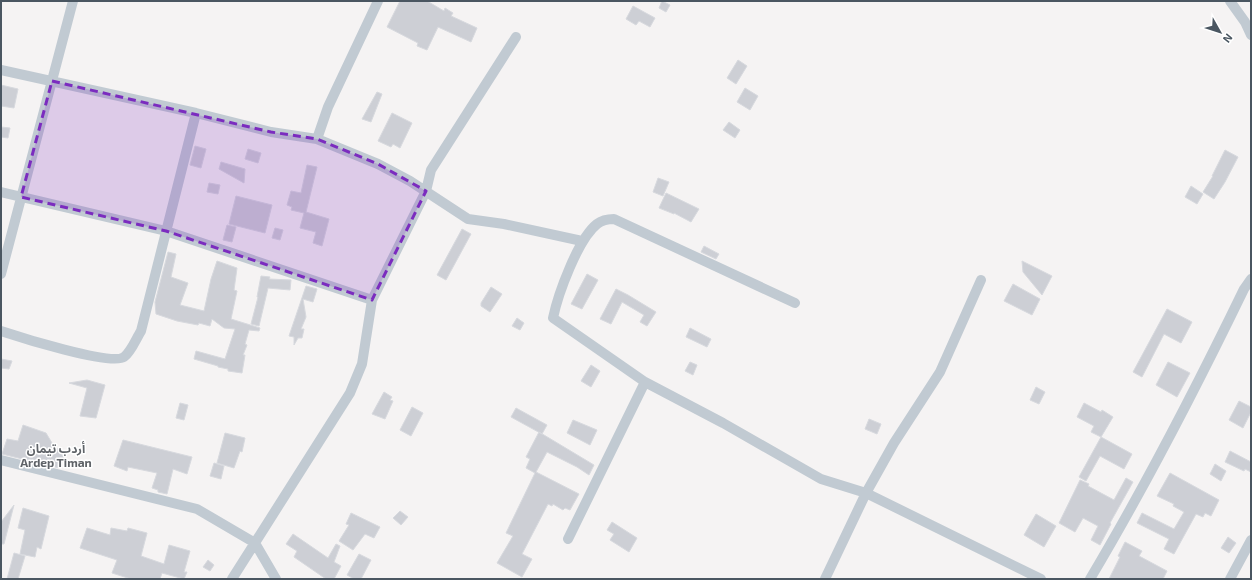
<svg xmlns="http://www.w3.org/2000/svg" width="1252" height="580" font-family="'Exo 2','Noto Sans Arabic',sans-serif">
	<rect width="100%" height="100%" fill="#f5f3f3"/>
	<path fill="#cdcfd5" stroke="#d7d9de" d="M400,1H427L444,11L445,8L453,13L451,16L477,28L471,42L438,27L427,50L417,46L418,43L387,27Z
		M662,1L670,5L666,12L659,8Z
		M633,6L655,18L650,27L639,21L636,25L626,19Z
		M738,60L747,66L736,84L727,78Z
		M1,85L18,89L14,108L1,106Z
		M745,88L758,96L750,110L737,102Z
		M377,92L382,94L371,122L362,119Z
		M392,113L412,123L400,148L393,144L391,147L378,141Z
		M729,122L740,130L735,138L723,130Z
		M1,127L10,128L8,138L1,137Z
		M195,146L206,149L201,168L190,165Z
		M248,149L261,153L258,163L245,159Z
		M1225,150L1238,157L1225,182L1214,199L1203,192L1213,176H1212Z
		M221,162L245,169L244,183L219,169Z
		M307,165L317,167L306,212L329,219L322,246L313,243L316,232L300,228L304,213L291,210L292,207L287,205L291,191L301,193Z
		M658,178L669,182L663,196L653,192Z
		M209,183L220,185L218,194L207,192Z
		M1191,186L1203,194L1197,204L1185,197Z
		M666,193L699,209L691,222L674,213V214L659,208Z
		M236,196L272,205L265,233L229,224Z
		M227,225L236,227L232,242L223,240Z
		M275,228L283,230L280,240L272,238Z
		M462,229L471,234L446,280L437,275Z
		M704,246L719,254L716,259L701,252Z
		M168,252L176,254L171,277L188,283L180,305L204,311L211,279L217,261L237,268L234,290L237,291L231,319L260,328L259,331L249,330L245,344L247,345L243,355H245L242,373L228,371V369L218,367V366L194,359L196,351L225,359L235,329L224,328L212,319L210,326L199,323L198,325L177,321L156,314L155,302Z
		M1022,261L1052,276L1042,295L1023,272Z
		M587,274L598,280L582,309L571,304Z
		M261,276L270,277L269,279L291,280L290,290L268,288L259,326L251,324L258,297H257Z
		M1013,284L1040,299L1032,315L1004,301Z
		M306,286L317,289L313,302L303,299L306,317L301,329H304L302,338H298L294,345V337L289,336Z
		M491,287L502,294L490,312L481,306V303Z
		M616,289L628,295L656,312L647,326L640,322L644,315L622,302L611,324L600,319Z
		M1167,309L1192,322L1181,343L1164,334L1142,377L1133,372Z
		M517,318L524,323L520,330L512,326Z
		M690,328L711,339L707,347L686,337Z
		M1,359L12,361L9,369L1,368Z
		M690,362L697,365L693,375L685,371Z
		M1168,362L1190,373L1177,397L1156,385Z
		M591,365L600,371L591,387L581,381Z
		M87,380L105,385L96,418L80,416L87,388L69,383Z
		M1036,387L1045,392L1039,404L1030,400Z
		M384,392L392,397L390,400L393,401L385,419L372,414Z
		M1239,401L1251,407V412L1243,428L1229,420Z
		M180,403L188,405L184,420L176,418Z
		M1084,403L1101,412L1102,410L1113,417L1101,437L1132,454L1124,469L1100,456L1086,481L1079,477L1101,437L1091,432L1094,426L1077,417Z
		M412,407L423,413L411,436L400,430Z
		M516,408L547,425L542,434L511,417Z
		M869,419L881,424L877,434L865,429Z
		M573,420L597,430L590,445L567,433Z
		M23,425L46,433L55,448L66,452L59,468L2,454L7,439L18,441Z
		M539,432L594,465L589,475L577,467L547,452L536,472L579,494L570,510L565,508L563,510L553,504L552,506L548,504L522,554L532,559L522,577L497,563L513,536L506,533L535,473L526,468L530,459L526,457Z
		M225,433L245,438L242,452L240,451L234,468L217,463Z
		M123,440L192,457L187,474L173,469L167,494L158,492V490L152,488L157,473L128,467L127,471L114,466Z
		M1230,451L1251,462V472L1245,469L1244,471L1225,462Z
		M214,463L224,466L221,479L210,476Z
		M1215,464L1226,471L1221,481L1210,474Z
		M1170,473L1219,500L1211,516L1205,513L1203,517L1196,514L1174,554L1164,549L1169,539L1137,523L1142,513L1174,529L1184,512L1173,506L1174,504L1157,496Z
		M1126,478L1133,482L1110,523L1111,524L1100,545L1091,540L1098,526L1083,518L1075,532L1059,523L1080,480L1089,484L1088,486L1114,500Z
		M14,505L4,544H1V522Z
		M23,508L49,516L41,549L37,547L35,557L20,554L25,530L18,528Z
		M400,511L408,517L401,525L393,518Z
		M351,513L380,527L374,538L365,534L353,550L339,541L349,525L346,524Z
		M1036,514L1056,526L1044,547L1024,535Z
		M612,522L637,538L629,552L610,540L614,534L607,530Z
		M87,528L110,535L111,528L127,531L128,528L147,533L141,556L164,564L169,545L190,551L184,572H187L184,579L162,573L160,579H131L112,573L117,560L80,548Z
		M293,534L328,558L336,544L340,546L334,562L341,566L334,579H326L294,557L297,551L286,544Z
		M1228,537L1236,543L1229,553L1221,548Z
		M1125,542L1142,551L1139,556L1167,571L1163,579H1109L1120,557L1118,556Z
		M14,553L25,556L18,579H7Z
		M359,554L371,560L361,579H354L347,575Z
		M208,560L214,565L210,571L203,567Z"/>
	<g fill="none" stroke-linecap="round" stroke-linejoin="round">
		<path stroke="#c1cad2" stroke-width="10" d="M1230,1L1245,22L1251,35
			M1,70L196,113L271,132L317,139L378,164L410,181L468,219L504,224L582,241
			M317,139L328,107L378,1
			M1,192L166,231L372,300
			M1,274L73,1
			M795,303L614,219C608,219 602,220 597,224C578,239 558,294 553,318L645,382L723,423L821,479L866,493L1041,579
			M1,331C19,337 111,366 124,357C131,352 136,339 141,331L196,113
			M1,460L197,509L255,543L276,579
			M568,539L645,382
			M232,579L350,393L362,364L372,300L426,191L431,170L516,37
			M825,579L866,493L894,443L940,372L981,280
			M1090,579C1146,485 1196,388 1244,289L1251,279
			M1230,579L1251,540"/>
	</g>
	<path fill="#7b2cbf" fill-opacity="0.2" stroke="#7b2cbf" stroke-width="3" stroke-dasharray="8 5" stroke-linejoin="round" d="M52,81L271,132L317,139L378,164L426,191L372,300L166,231L21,197Z"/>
	<g text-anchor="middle" stroke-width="3" stroke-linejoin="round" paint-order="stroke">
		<g font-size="12" font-weight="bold" fill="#5f6368" stroke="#fff">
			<text x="56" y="453">أردب تيمان<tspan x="56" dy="14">Ardep Timan</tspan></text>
		</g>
	</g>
	<rect width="1252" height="580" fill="none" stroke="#4a5661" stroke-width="4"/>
	<g transform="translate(1220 32) rotate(129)" stroke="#ffffff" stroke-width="3" paint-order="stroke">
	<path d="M0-3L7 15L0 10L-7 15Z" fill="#4a5661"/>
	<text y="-6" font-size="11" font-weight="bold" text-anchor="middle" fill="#4a5661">N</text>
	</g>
</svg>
